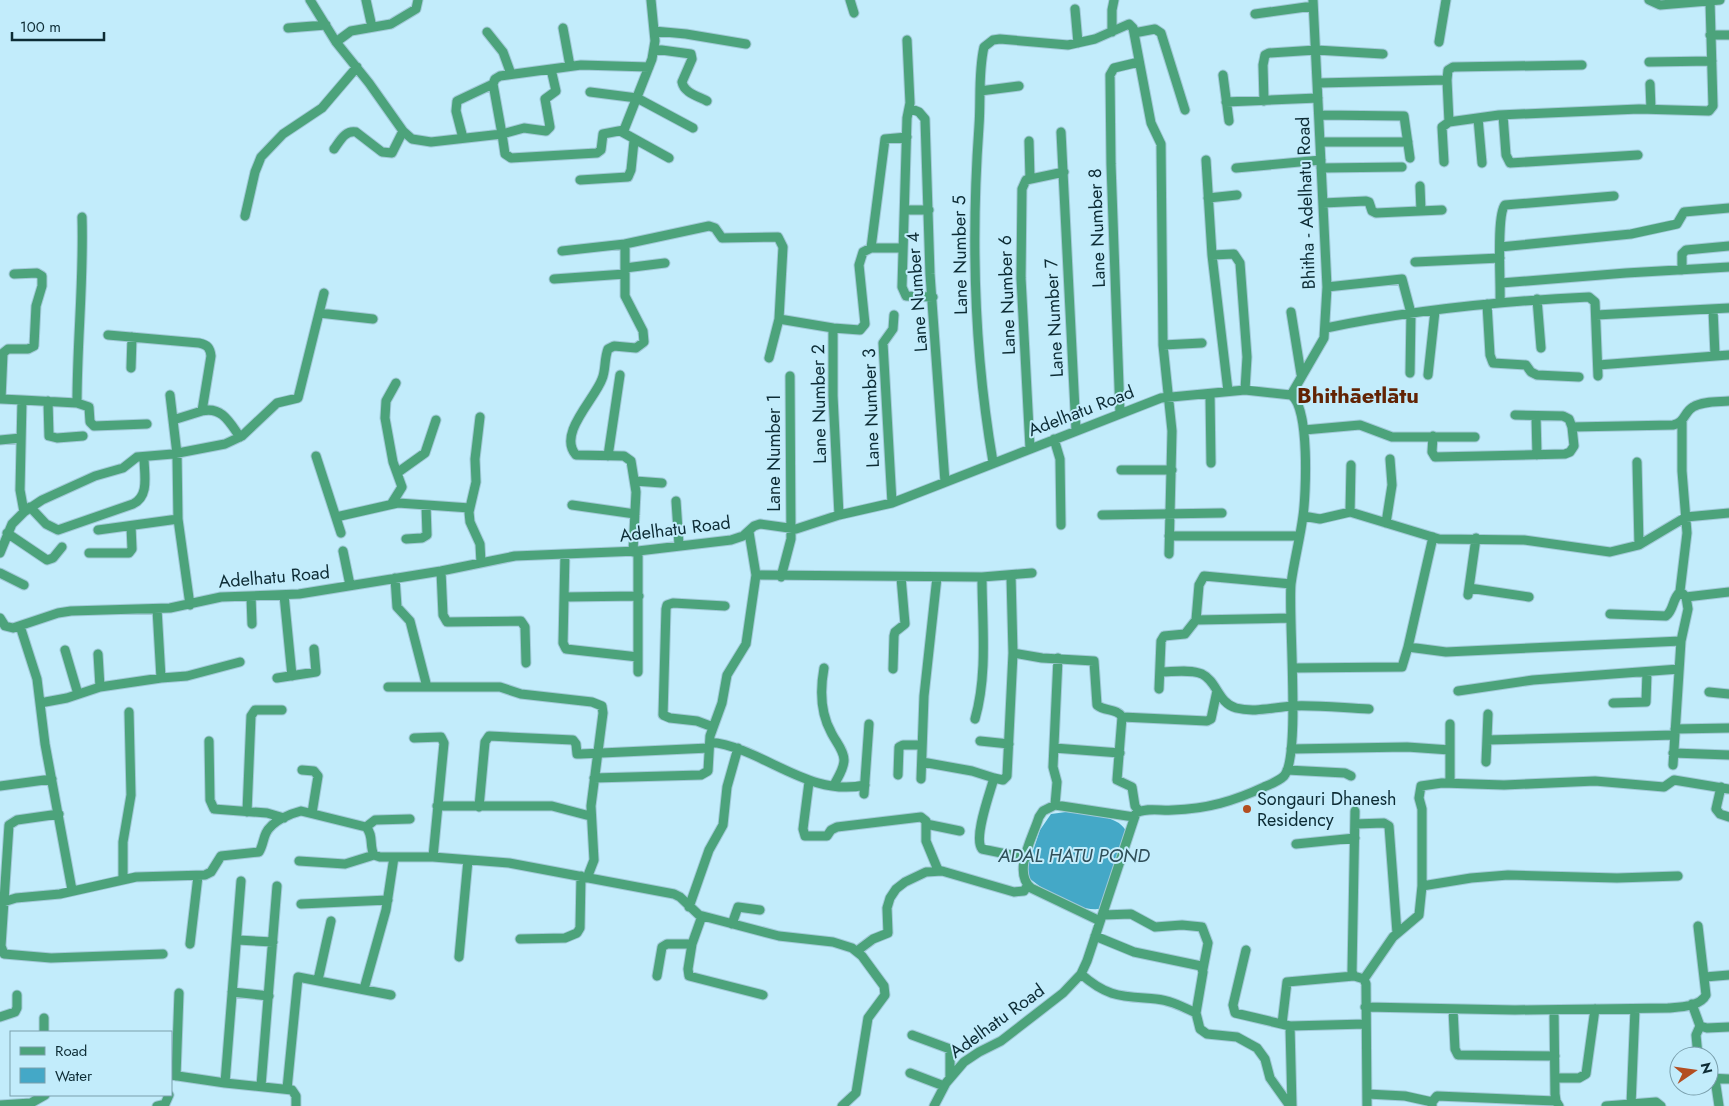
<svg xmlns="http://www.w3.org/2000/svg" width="1729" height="1106" font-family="Jost,sans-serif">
	<rect width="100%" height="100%" fill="#c2ecfb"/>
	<path fill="#44a8c7" d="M1066,812C1083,814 1118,814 1126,831L1099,909C1073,911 1044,890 1025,875L1040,830L1051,814Z"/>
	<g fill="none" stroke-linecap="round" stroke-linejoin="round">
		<defs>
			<path id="minor" d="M310,0L336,42L369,83L403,131L412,139L431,142L502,134L505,154L511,158L597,153L601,150L603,134L624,130L652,59L655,41L651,0
				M366,0L372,27
				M850,0L854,13
				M1649,0L1660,5L1720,0
				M1075,9L1078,43
				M1255,14L1313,6
				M288,28L326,25
				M563,28L570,66
				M654,31L686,34L746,44
				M487,32L503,52L511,74
				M1112,32V10L1114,0
				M1134,33L1155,29L1161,33L1185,110
				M1710,35H1729
				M907,40L910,103L907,118L902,287L906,296L933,297
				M336,42L351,31L391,24L416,9L418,0
				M1439,42L1446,0
				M654,49L691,54L692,59L682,82C684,93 698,96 707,101
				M1649,62L1712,61
				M551,69L556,91L545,99L550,127L546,131L524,128L502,134L493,84L495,79L500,76L581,65L649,67
				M1223,75L1229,121
				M1447,80L1448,70L1453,67L1582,65
				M1318,83L1447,80L1449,122L1442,127L1444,162
				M1650,84L1651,109
				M980,91L1019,86
				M590,92L637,98L693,128
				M1264,101L1263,65L1265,55L1269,53L1316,50L1383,54
				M1226,102L1318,98
				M909,108L919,112L925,119L930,274L945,482
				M1319,115L1404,116L1410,158
				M1503,115L1506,155L1510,163L1638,155
				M1478,118L1482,163
				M1449,122L1499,115L1639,109L1709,111L1713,106L1710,1
				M622,132L669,158
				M1061,132L1076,430
				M463,138L456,111L457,101L493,84
				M1029,141L1030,179
				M1320,142H1408
				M334,149C340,141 345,130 356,132L382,152L392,153L403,131
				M1206,160L1212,255L1228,391
				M1236,168L1321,160
				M1321,168L1402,167
				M580,180L628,177L631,170L634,141
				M1420,186L1421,211
				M1208,198L1237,195
				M1323,203L1366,201L1369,202L1372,211L1376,213L1442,210
				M905,210H929
				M245,216L255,172L261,157L283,134L322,108L357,67
				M1500,247L1631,234L1677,224L1684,212L1729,208
				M903,248H871L885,139L907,137
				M562,251L625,244
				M1212,255L1234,254L1240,263L1247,357L1245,390
				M1415,262L1500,258
				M625,268L665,263
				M1682,270V254L1686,250L1729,246
				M14,274L37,273L42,276V286L36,306L34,346L28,349H8L3,353L1,399L22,400
				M554,279L625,274
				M1501,283L1626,273L1729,267
				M1327,287L1402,279L1411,313L1410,373
				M1537,299L1541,348
				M1500,302C1501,285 1496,215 1505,205L1614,196
				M1487,304L1490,355L1493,363L1526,365L1531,372L1537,375L1579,377
				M1713,309L1715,355
				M1291,312L1301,374
				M319,313L373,319
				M1596,315L1729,308
				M833,328L860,330L865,324L859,265L863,252L871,248
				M1326,328C1413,310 1500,301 1589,297L1595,302L1598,376
				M108,335L199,343C208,345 210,348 211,356L202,411L173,420
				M1163,345L1202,343
				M769,358L779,319
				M1598,365L1729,355
				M131,368L132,337
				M1428,375L1435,311
				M1210,394L1211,463
				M170,395L177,454L178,519L190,605
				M1291,395L1324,338L1327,287L1313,0
				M48,401L49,436L57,438L83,436
				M77,403L89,407L90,422L94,426L147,424
				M202,411C222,406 230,423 240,437
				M1120,414L1111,164L1110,75L1114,68L1139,62
				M1515,415L1563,416L1569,419L1572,427
				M1536,416L1537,455
				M480,417L475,459L476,482L469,512L470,522L480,544L481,563
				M1304,430L1360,425L1392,437H1475
				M1433,436L1432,452L1435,457L1565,454L1570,452L1574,446L1572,427L1673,425C1685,423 1684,412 1693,407C1703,401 1718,402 1729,401
				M1054,439L1060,459L1061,525
				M0,440L21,438
				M1030,448L1021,278L1022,189L1026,180L1064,172
				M316,456L341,533
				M608,456L620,375
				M993,462C974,352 971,238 979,126C981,100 978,73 984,47L993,40L1000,39L1068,45L1095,39L1129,24L1133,28L1151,123L1161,144L1163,345L1172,431L1169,554
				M1637,462L1639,545
				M1121,470H1172
				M397,473L425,453L436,420
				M635,481L662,483
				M676,501L679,545
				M392,503L402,487L393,462L385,418L386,401L396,383
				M892,503L883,343L893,329L894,315
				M572,505L635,514
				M30,507L46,524L58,530L133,504C150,496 144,474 144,457
				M24,512L20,490L22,400L77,403C77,341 84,279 82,217
				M1350,512L1351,465
				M1102,515L1222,513
				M1303,516L1320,519L1350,512L1439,539L1524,540L1610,552L1639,545L1686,517L1729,513
				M336,517L398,503L470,508
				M1386,523L1392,485L1390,459
				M98,530L178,519
				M7,533L47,560L53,558L62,547
				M1169,536H1298
				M1433,537L1408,647L1446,652L1681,641
				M406,539L422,538L427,535L426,505
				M343,551L350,585
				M633,552L636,492L631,461L624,456L576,455C557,434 595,399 602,379C606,370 604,359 608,349L614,346L636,348L644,342L643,331L625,296V244L709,226L715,228L722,238L778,237L783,247L779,319L833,328V396L839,515
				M0,553L12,524L24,512L42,500L95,476L123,468L137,457L173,454L225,444L242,436L277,403L298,398L324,293
				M89,553H129L132,549L131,526
				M565,554L563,643L566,649L638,657V551
				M441,571L443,615L447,622L521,621L525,627L526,663
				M0,573L24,585
				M756,575L982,577L1032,573
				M781,577L791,539L790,376
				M395,578L397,607L410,621L427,687
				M1469,588L1529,597
				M284,595L292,676
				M1468,595L1476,538
				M251,596L252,624
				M565,597L639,596
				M1686,597L1729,592
				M1610,614L1666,616C1674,610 1672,599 1680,592
				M0,618L5,626L13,628L58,613L71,611L170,608L221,597L299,594L441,571L515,556L638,551L731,540L743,536L754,526L760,524L796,529L839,515L892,503L1161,398L1245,390L1291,395C1310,406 1306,495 1303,516C1300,539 1294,561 1291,584C1288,618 1301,757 1284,776C1279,781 1271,784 1264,787C1234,801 1207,809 1173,810C1161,811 1147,807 1136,813L1087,961L1081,974L1063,993L1001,1041L979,1052L964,1062L946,1083L934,1106
				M1196,620L1199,585L1204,576L1291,584
				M20,626L37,679L45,744L72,890
				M65,650L78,694
				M1013,653L1042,658L1094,661L1097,705C1105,712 1117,708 1122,717L1117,780L1132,787L1135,806L1139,811
				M98,654L100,687
				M1058,658L1053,767L1057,782L1055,805L1134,817
				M824,668C820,690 820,712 831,732C835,741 844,750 844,760C844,769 838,777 834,785
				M1293,668L1402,667L1408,647
				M893,669L894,636L895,632L905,624L901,577
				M638,672V657
				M1160,672C1173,672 1190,669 1202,674C1217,681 1218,703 1236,708C1255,713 1274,707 1293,706C1318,705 1344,708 1369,709
				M161,678L187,676L240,662
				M277,678L316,672L314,649
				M388,687H500L521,694L592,702L602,706L603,713L591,806L594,860L587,878
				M1159,689L1161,641L1164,636L1185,634L1196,620L1290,618
				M1458,691L1533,680L1679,669
				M1709,692L1729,694
				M40,703L67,698L100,687L161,678L157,609
				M1613,703L1646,702L1647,672
				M1122,717L1207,721L1211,719L1217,691
				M975,719C988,674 982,623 982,577
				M713,727L697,721L670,718L663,715L666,609L667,605L673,603L725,606
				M1675,729L1729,728
				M414,738L441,737L444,743L433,857
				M1487,740L1675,735
				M209,741L210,800L214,809L267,813L284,818
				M980,741L1009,744
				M710,742C764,748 808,798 865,785
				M1054,748L1120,753
				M1291,749L1407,747L1450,750
				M1673,753L1729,755
				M922,762L972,771L994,778C990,793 973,838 982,849L1026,858
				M1486,762L1488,714
				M1673,765L1681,641L1688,609L1686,597L1680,591L1687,533L1682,471V422
				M302,770L314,771L318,776L312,813
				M1287,770L1345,773L1351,776
				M898,775L899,747L903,745H922
				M594,778L701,775L708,771L710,736L722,703L727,675L746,644L756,575L749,532
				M994,778L1003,780L1007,776L1013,653L1011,576
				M921,779L924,696L937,577
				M809,782L803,829L805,836H827L831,830L837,827L921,817L926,821V841L938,870
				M1450,783V724
				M0,786L52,779
				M1721,787L1716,809L1720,814L1729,817
				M864,794L869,724
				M1055,805L1043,811L1039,817C1033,837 1012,872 1031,888L1100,921
				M437,806H552L590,816
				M479,807L485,742L489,736L573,740L576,744L577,754H580L709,748
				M1355,811L1352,972L1354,976L1364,979L1366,984L1367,1106
				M247,812L251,716L255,710H282
				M59,814L17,820L9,825L1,946L4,954L51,958L163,954
				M926,824L960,831
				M1355,824L1384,823L1389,826L1397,933
				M366,827L375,820L410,819
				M1296,844L1355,838
				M299,861L345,864L374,855
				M123,879V842L131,795L129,712
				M241,881L225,1083L292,1090L296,1096V1106
				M1422,886L1471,878L1508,875L1617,878L1678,876
				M0,903L16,898L60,894L136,877L205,875L211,872L221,856L259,852C263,846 263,839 266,833C272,821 289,814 301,811L366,827C374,835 369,846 374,855L380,857H433L509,863L674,894L680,897L699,915L779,936L833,942L852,948L862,956L884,986L885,995L868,1018L856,1093L842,1106
				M301,904L388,900
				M689,907L709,850L723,825L727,787L738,748
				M1103,915L1131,914L1155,927L1182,925L1202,927L1208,943L1203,969
				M732,924L738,907L760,910
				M1095,936L1134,952L1201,966L1203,972L1196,1013L1200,1029L1207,1034L1237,1037L1257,1048L1265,1059L1270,1078L1290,1106
				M520,939L565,938L577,933L580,928L581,876
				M237,940L273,942
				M190,944L198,876
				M692,944L688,969L689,976L763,995
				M1246,950L1233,1005L1235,1013L1290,1026L1366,1024
				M857,951L873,939L888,933L887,908L890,898L896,889L905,882L926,872L942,871L1014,892L1024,891L1028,885
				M459,957L468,860
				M1081,974C1108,998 1122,996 1156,999C1170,1000 1183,1007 1196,1013
				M657,976L662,947L667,944H692L702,916
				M1705,977L1729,975
				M1364,979L1393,937L1419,915L1422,886V809L1419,798L1421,786L1442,783L1504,785L1595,781L1664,787L1674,780L1729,789
				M318,980L331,921
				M364,989L386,910L394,857
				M232,992L269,996
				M1692,1004L1700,1026L1707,1028L1729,1027
				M1365,1007L1515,1010L1668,1008C1679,1007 1700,1007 1706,995L1698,926
				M1453,1009L1455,1049L1458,1055L1555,1056
				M1554,1010L1555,1094L1556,1101L1559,1106
				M0,1017L15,1012L17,1008V995
				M1282,1024L1287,982L1354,976
				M1290,1026L1292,1106
				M44,1032V1018
				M912,1035L950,1049V1078
				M1698,1056L1696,1035L1700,1026
				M910,1073L944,1086
				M171,1075L225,1083
				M176,1076L179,993
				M1555,1078H1579L1586,1074L1595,1009
				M1709,1078L1729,1079
				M1715,1079L1719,1106
				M261,1086L277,886
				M287,1089L298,977L391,995
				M1367,1094L1405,1096L1432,1102V1106
				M1432,1102L1437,1096L1556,1101
				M0,1105L31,1103L45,1095
				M1631,1105L1635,1009
				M157,1106L165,1104L169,1095
				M1606,1106L1656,1102L1661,1106"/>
		</defs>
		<use href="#minor" stroke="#a1c9d7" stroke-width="11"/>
		<use href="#minor" stroke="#4ca37b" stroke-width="9"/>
	</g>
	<circle fill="#b34e21" stroke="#c2ecfb" stroke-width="2" cx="1247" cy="809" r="5"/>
	<g text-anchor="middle" stroke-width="4" stroke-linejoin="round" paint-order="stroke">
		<g font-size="18" fill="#0d2c35" stroke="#c2ecfb">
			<text transform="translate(1306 203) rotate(-92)" y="6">Bhitha - Adelhatu Road</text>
			<text transform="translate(1097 228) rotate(-92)" y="6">Lane Number 8</text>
			<text transform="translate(960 255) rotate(-91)" y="6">Lane Number 5</text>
			<text transform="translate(917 292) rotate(-94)" y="6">Lane Number 4</text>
			<text transform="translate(1007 295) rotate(-92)" y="6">Lane Number 6</text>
			<text transform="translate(1054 318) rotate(-93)" y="6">Lane Number 7</text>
			<text transform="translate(819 404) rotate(-91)" y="6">Lane Number 2</text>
			<text transform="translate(871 408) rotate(-92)" y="6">Lane Number 3</text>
			<text transform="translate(1081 411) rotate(-21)" y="6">Adelhatu Road</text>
			<text transform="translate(774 453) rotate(-90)" y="6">Lane Number 1</text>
			<text transform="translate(675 529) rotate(-7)" y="6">Adelhatu Road</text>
			<text transform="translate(274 577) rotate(-5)" y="6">Adelhatu Road</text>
			<text transform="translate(997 1021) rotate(-36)" y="6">Adelhatu Road</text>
		</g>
		<g font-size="18" fill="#0d2c35" stroke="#c2ecfb" text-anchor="start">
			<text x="1257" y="805">Songauri Dhanesh<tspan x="1257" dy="21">Residency</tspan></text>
		</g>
		<g font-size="19" font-style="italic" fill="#304f59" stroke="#c2ecfb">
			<text x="1074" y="862">ADAL HATU POND</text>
		</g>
		<g font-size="22" font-weight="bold" fill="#622304" stroke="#c2ecfb">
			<text x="1358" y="403">Bhithāetlātu</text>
		</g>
	</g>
	<rect x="10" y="1031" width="162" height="65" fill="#c2ecfb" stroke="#7a9fac"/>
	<rect x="20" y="1047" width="25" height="8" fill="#4ca37b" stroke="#7a9fac"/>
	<text x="55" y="1056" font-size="15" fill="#0d2c35">Road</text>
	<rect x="20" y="1068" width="25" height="15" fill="#44a8c7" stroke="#7a9fac"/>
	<text x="55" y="1081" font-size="15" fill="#0d2c35">Water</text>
	<g transform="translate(1694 1071) rotate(77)"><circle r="24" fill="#c2ecfb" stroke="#7a9fac"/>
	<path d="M0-4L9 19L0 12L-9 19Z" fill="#b34e21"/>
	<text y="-8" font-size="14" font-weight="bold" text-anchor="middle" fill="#0d2c35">N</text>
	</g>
	<path d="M12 32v8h92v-8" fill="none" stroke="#0d2c35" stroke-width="2.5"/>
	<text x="20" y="32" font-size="15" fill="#0d2c35" stroke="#c2ecfb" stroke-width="4" paint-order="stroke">100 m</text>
</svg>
